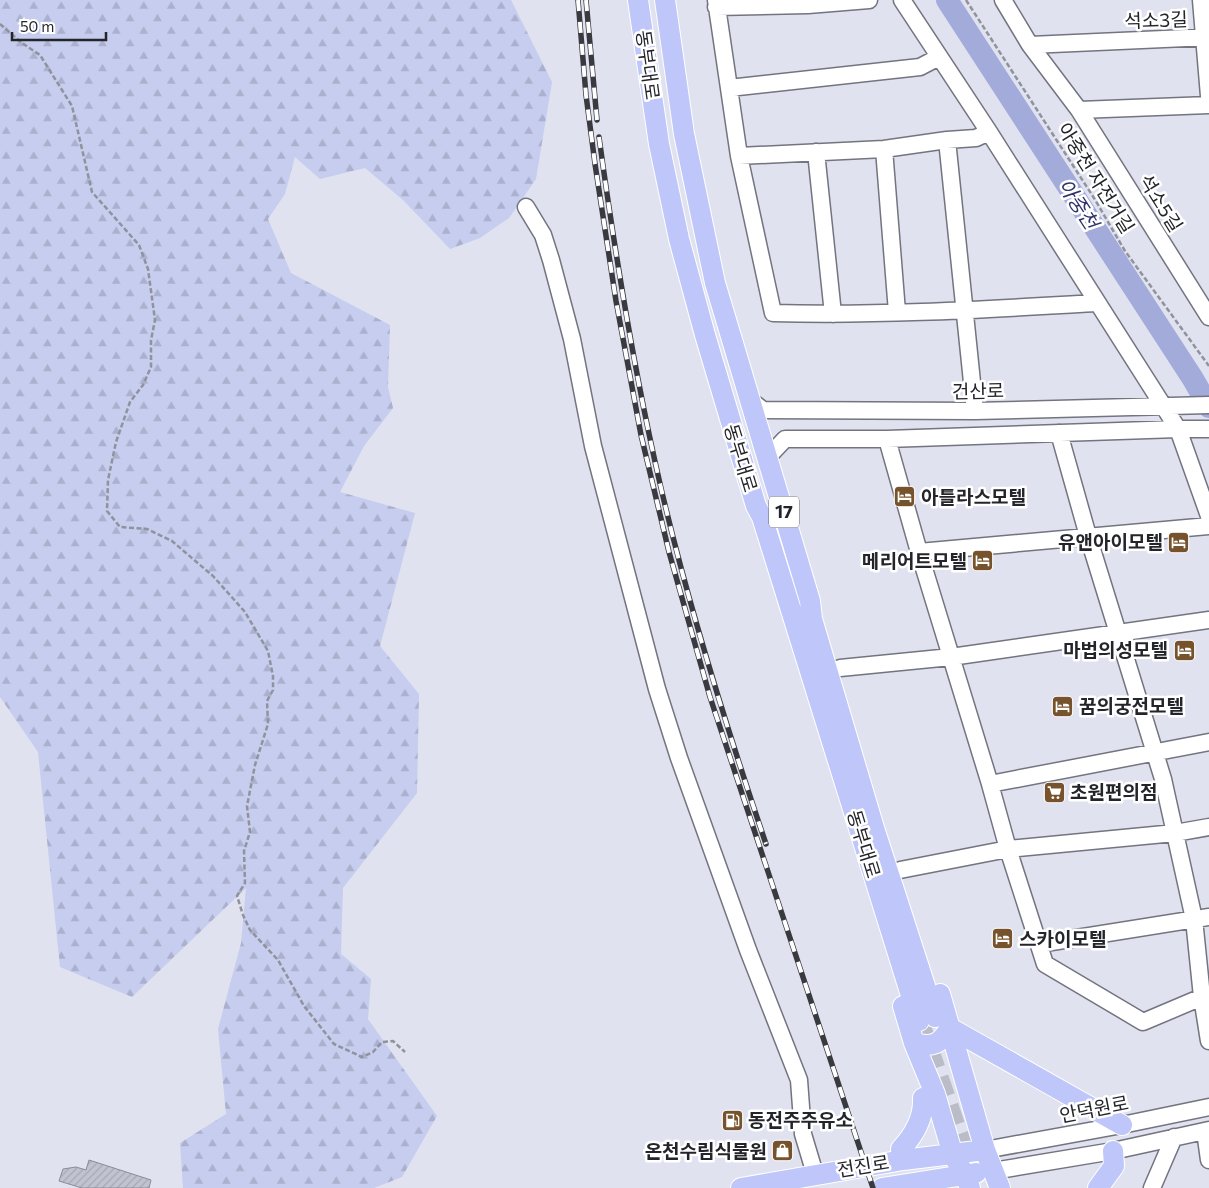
<svg xmlns="http://www.w3.org/2000/svg" width="1209" height="1188" font-family="Commissioner,'Noto Sans KR',sans-serif">
	<defs>
		<pattern id="forest-firs" width="22" height="20" patternUnits="userSpaceOnUse" patternTransform="scale(1.25)"><rect width="22" height="20" fill="#c6cdef"/><path d="M5 1l3.5 6h-7zM16 11l3.5 6h-7z" fill="#aab0cd"/></pattern>
		<pattern id="building-hatch" width="6" height="6" patternUnits="userSpaceOnUse" patternTransform="scale(1.25)"><rect width="6" height="6" fill="#c1c4d0"/><path d="M-1 1l2-2M0 6l6-6M5 7l2-2" fill="none" stroke="#a6a8b3"/></pattern>
	</defs>
	<rect width="100%" height="100%" fill="#e0e2ef"/>
	<path fill="url(#forest-firs)" d="M0,0H511L552,82L536,179L509,218L480,238L450,249L403,200L365,168L320,179L295,157L285,194L268,219L291,273L390,325L388,387L393,408L364,446L340,492L415,513L380,646L419,694L417,793L343,888L341,954L371,979L368,1019L437,1116L402,1177L374,1188H183L180,1143L226,1114L218,1029L241,943L246,888L132,997L60,967L38,752L0,697Z"/>
	<g fill="none" stroke-linecap="round" stroke-linejoin="round">
		<path stroke="#a2abda" stroke-width="22" d="M947,0L1193,379L1209,407"/>
	</g>
	<path fill="url(#building-hatch)" stroke="#898c98" d="M89,1160L151,1180L149,1188H82L59,1181L63,1169L76,1167L86,1170Z"/>
	<g fill="none" stroke-linecap="round" stroke-linejoin="round">
		<path stroke="#babcc8" stroke-width="20" stroke-dasharray="20 10" stroke-linecap="butt" d="M919,1021L970,1168"/>
		<defs>
			<path id="minor" d="M716,0L739,156L773,313C881,316 990,309 1097,303
				M902,0L989,132L1178,429L1209,516
				M1003,0L1030,45L1079,110L1209,317
				M1201,0L1209,96
				M716,7L808,5L869,0
				M1030,45L1209,37
				M729,88L920,67L939,57
				M1079,110L1209,105
				M947,140L975,411
				M884,149L897,312
				M816,152L833,314
				M739,156L884,149L947,140L976,138L989,132
				M526,207L543,235L551,260L572,339L593,446L657,689L679,758L748,950L799,1080L803,1134L815,1174
				M750,400L763,410L975,411L1209,405
				M1059,433L1088,536L1163,779L1194,919L1202,997L1209,1041
				M887,439L919,552L990,784L1008,849L1045,964L1143,1022L1202,997L1209,996
				M767,458L785,439H887L1178,429H1209
				M919,552L1209,526
				M840,668L951,657L1209,620
				M990,784L1209,742
				M900,870L1008,849L1175,833L1209,827
				M1039,944L1209,917
				M1205,1131L1209,1160
				M985,1150L1122,1125L1209,1107
				M993,1171L1113,1151L1209,1130
				M1152,1188L1174,1137"/>
			<path id="major" d="M638,0L659,144L679,239L705,335L756,506L762,517L919,1021
				M665,0L684,134L715,283L810,601L812,619L874,828L935,1017
				M940,994L985,1150L1000,1188
				M903,1006L914,1043L935,1094L953,1155L965,1175L970,1188
				M950,1028L1122,1125
				M914,1043C933,1048 940,1044 950,1028
				M903,1160L901,1149C915,1134 924,1118 923,1098L935,1094
				M741,1188L903,1160L985,1150
				M882,1188L976,1173
				M1098,1188L1114,1166L1113,1151"/>
		</defs>
		<use href="#minor" stroke="#72747f" stroke-width="19"/>
		<use href="#major" stroke="#fff" stroke-width="22"/>
		<path stroke="#90929c" stroke-width="2.5" stroke-dasharray="5 2.5" stroke-linecap="butt" d="M966,0L1094,198L1125,251L1209,366
			M0,24L22,43L40,55L72,106L92,192L139,245L148,269L155,320L151,340V367L143,385L130,402L116,442L108,480L107,511L120,527L147,529L172,541L213,576L245,612L268,651L273,676V690L267,701L268,724L255,765L247,806L250,832L244,851L245,883L237,896L243,915L250,930L278,960L304,1006L334,1044L362,1057L373,1052L382,1042L393,1041L405,1052"/>
		<use href="#minor" stroke="#fff" stroke-width="16"/>
		<use href="#major" stroke="#bec6fa" stroke-width="20"/>
		<defs>
			<path id="rail" d="M578,0L586,95L595,164L616,301L641,435L669,552L710,697L873,1188
				M586,0L597,120
				M599,137C615,254 634,372 661,488C689,608 726,726 766,844"/>
		</defs>
		<use href="#rail" stroke="#393a40" stroke-width="5.5"/>
		<use href="#rail" stroke="#fff" stroke-width="4" stroke-dasharray="11" stroke-linecap="butt"/>
	</g>
	<defs>
		<symbol id="hotel-square" viewBox="-11 -11 22 22"><rect x="-9" y="-9" width="18" height="18" rx="4" fill="#77532d" stroke="#fff"/><path d="M-6-4.5h1.5V1H6V5H4.5V3h-9V5H-6ZM-4 0a1.8 1.8 0 1 1 3.6 0ZM.5 0V-2.5h3Q6-2.5 6 0Z" fill="#fff"/></symbol>
		<symbol id="supermarket-square" viewBox="-11 -11 22 22"><rect x="-9" y="-9" width="18" height="18" rx="4" fill="#77532d" stroke="#fff"/><path d="M-6-5.5h2.5l.6 2H6L4.5 2H-2.5L-4.4-4H-6ZM-1.5 3.2a1.3 1.3 0 1 0 .1 0ZM3 3.2a1.3 1.3 0 1 0 .1 0Z" fill="#fff"/></symbol>
		<symbol id="fuel-square" viewBox="-11 -11 22 22"><rect x="-9" y="-9" width="18" height="18" rx="4" fill="#77532d" stroke="#fff"/><path d="M-5.5-6h7V0h2V4h1.3V-2.5L3-4.5l.8-.8L6-3V5H2.5V1h-1V6h-7ZM-4.2-4.7v3.2H.2V-4.7Z" fill="#fff"/></symbol>
		<symbol id="shop-square" viewBox="-11 -11 22 22"><rect x="-9" y="-9" width="18" height="18" rx="4" fill="#77532d" stroke="#fff"/><path d="M-5-2.5h2.3a2.7 3.5 0 0 1 5.4 0H5L5.5 6h-11ZM-1.5-2.5h3a1.5 2.3 0 0 0-3 0Z" fill="#fff"/></symbol>
	</defs>
	<g fill-rule="evenodd">
		<use href="#hotel-square" x="892" y="484" width="25" height="25"/>
		<use href="#hotel-square" x="1166" y="530" width="25" height="25"/>
		<use href="#hotel-square" x="970" y="548" width="25" height="25"/>
		<use href="#hotel-square" x="1172" y="638" width="25" height="25"/>
		<use href="#hotel-square" x="1050" y="694" width="25" height="25"/>
		<use href="#supermarket-square" x="1042" y="780" width="25" height="25"/>
		<use href="#hotel-square" x="990" y="926" width="25" height="25"/>
		<use href="#fuel-square" x="720" y="1108" width="25" height="25"/>
		<use href="#shop-square" x="770" y="1138" width="25" height="25"/>
	</g>
	<g text-anchor="middle" stroke-width="5" stroke-linejoin="round" paint-order="stroke">
		<rect fill="#fff" stroke="#66666a" stroke-width="1" x="769" y="496.5" width="30" height="31" rx="4"/>
		<g font-size="18" font-weight="bold" fill="#24252a">
			<text x="784" y="518">17</text>
		</g>
		<g font-size="19" fill="#24252a" stroke="#fff">
			<text transform="translate(1156 20) rotate(-2)" y="7">석소3길</text>
			<text transform="translate(648 65) rotate(82)" y="7">동부대로</text>
			<text transform="translate(1096 178) rotate(58)" y="7">아중천 자전거길</text>
			<text transform="translate(1161 203) rotate(58)" y="7">석소5길</text>
			<text transform="translate(978 391) rotate(-1)" y="7">건산로</text>
			<text transform="translate(741 458) rotate(73)" y="7">동부대로</text>
			<text transform="translate(864 844) rotate(73)" y="7">동부대로</text>
			<text transform="translate(1094 1109) rotate(-11)" y="7">안덕원로</text>
			<text transform="translate(863 1166) rotate(-9)" y="7">전진로</text>
		</g>
		<g font-size="19" font-weight="bold" fill="#24252a" stroke="#fff" text-anchor="start">
			<text x="921" y="504">아틀라스모텔</text>
			<text x="1163" y="549" text-anchor="end">유앤아이모텔</text>
			<text x="967" y="568" text-anchor="end">메리어트모텔</text>
			<text x="1168" y="657" text-anchor="end">마법의성모텔</text>
			<text x="1079" y="713">꿈의궁전모텔</text>
			<text x="1070" y="799">초원편의점</text>
			<text x="1019" y="946">스카이모텔</text>
			<text x="748" y="1127">동전주주유소</text>
			<text x="767" y="1158" text-anchor="end">온천수림식물원</text>
		</g>
		<g font-size="20" font-style="italic" fill="#2f346d" stroke="#fff">
			<text transform="translate(1078 204) rotate(57)" y="7">아중천</text>
		</g>
	</g>
	<path d="M12 32v8h94v-8" fill="none" stroke="#24252a" stroke-width="2.5"/>
	<text x="20" y="32" font-size="15" fill="#24252a" stroke="#ffffff" stroke-width="4" paint-order="stroke">50 m</text>
</svg>
